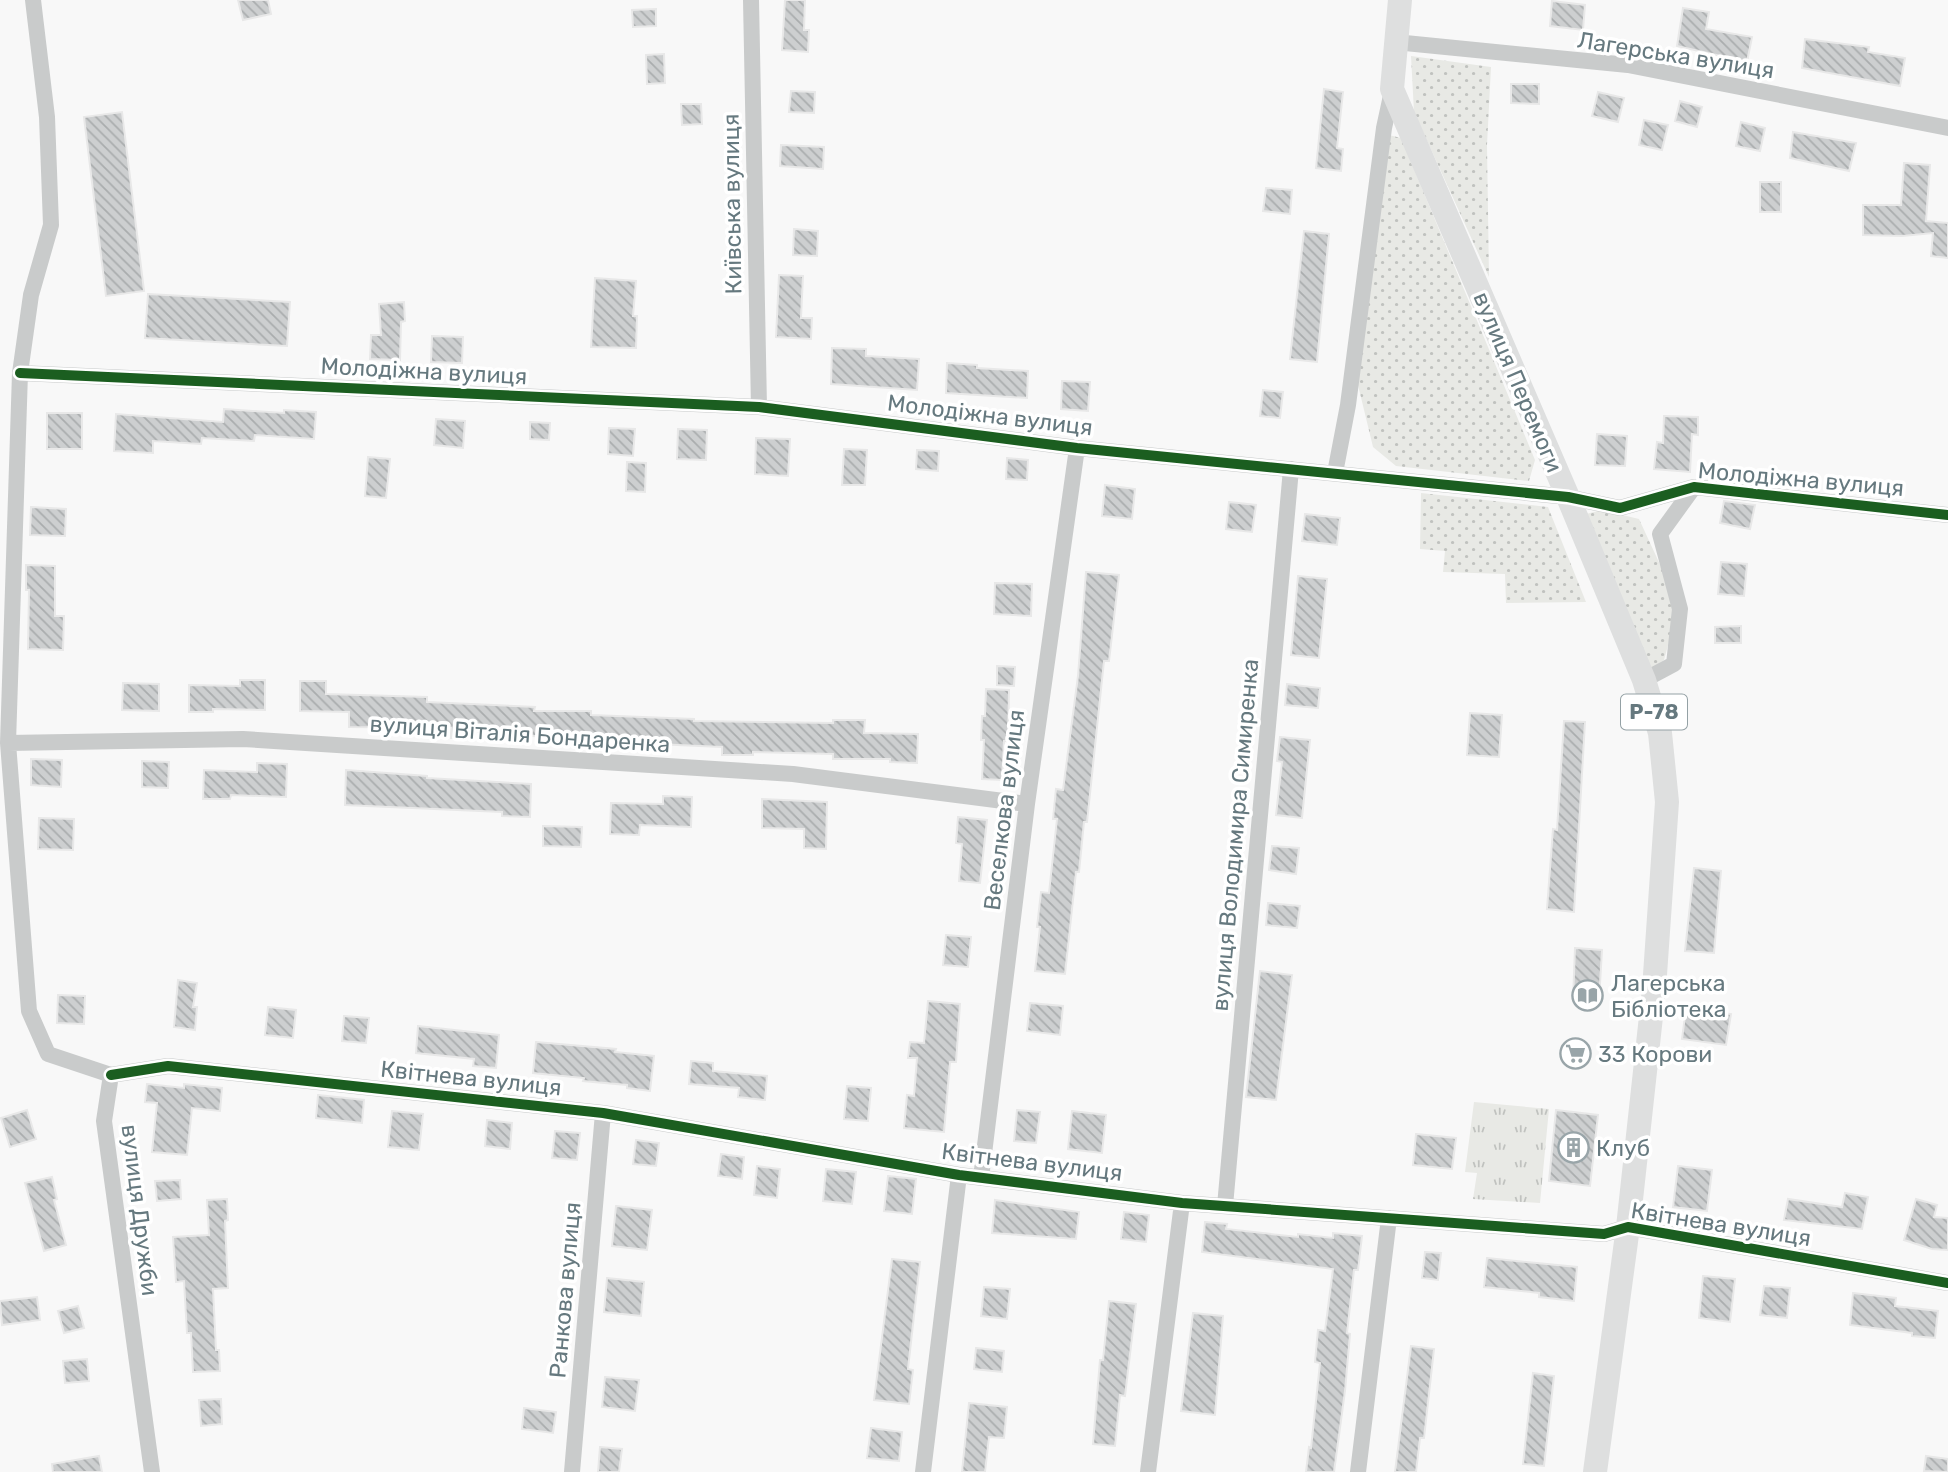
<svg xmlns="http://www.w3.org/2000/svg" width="1948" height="1472" font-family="Rubik,sans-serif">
	<defs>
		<pattern id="grass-dots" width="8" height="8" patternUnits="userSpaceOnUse" patternTransform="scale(1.75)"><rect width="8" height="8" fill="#e8e9e5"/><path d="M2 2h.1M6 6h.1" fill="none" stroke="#c0c2bf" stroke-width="1.8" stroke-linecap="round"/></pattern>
		<pattern id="park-tufts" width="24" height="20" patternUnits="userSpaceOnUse" patternTransform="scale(1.75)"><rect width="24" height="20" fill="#e8e9e5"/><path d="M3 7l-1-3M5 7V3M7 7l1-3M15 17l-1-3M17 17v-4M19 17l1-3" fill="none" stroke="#c0c2bf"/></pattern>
		<pattern id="building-back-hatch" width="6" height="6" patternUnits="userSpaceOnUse" patternTransform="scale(1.75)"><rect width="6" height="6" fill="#cdcfd0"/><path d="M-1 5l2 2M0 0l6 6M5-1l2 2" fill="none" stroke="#aaadae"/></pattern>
	</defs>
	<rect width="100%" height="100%" fill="#f8f8f8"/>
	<path fill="url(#grass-dots)" d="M1411,56L1491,67L1487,145L1489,277L1414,112Z
		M1389,135L1401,138L1535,460L1529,481L1396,466L1373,447L1358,385Z
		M1421,493L1548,507L1586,602L1506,603L1505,574L1443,572L1445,551L1420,549Z
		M1602,510L1639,519L1663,571L1673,606L1670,638L1664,660L1651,669L1586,514Z"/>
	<path fill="url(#park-tufts)" d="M1474,1102L1549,1109L1540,1203L1473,1199L1477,1173L1465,1172Z"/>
	<path fill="url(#building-back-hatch)" stroke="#e8e8e8" stroke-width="2" d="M238,0H268L271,14L243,20Z
		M785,0H805L804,30H809L808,52L782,50Z
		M1552,1L1585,5L1583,30L1550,26Z
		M1683,8L1709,12L1706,29L1752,37L1747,62L1677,46Z
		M656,9V26L633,27L632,10Z
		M1805,39L1869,47L1868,52L1905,58L1900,86L1802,68Z
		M664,54L665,83L647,84L646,55Z
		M1511,84H1539V104L1511,103Z
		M1324,89L1343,92L1337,148L1343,149L1341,171L1316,168Z
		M791,91L815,92L814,113L789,112Z
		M1598,92L1624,98L1618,122L1592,116Z
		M1680,101L1702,107L1697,127L1675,121Z
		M681,104H701L702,124L682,125Z
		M122,112L144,291L106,296L84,117Z
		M1644,120L1668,125L1662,150L1639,145Z
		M1741,122L1765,128L1760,151L1736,146Z
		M1793,132L1856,143L1849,171L1790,158Z
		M781,145L824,147L823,169L780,166Z
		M1904,163L1930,165L1926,221L1948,223V258L1931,256L1933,233L1902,236L1863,235V205H1901Z
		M1760,182H1781V212H1760Z
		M1266,188L1292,190L1290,214L1263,211Z
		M794,229L818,231L817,256L793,255Z
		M1304,231L1329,234L1317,362L1290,359Z
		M779,275L803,276L801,318H812L811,339L776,337Z
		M595,278L636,281L633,316H637L636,348L591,347Z
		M148,294L290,302L287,346L145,338Z
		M404,302L405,321L401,322L400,360L370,359L371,335H381L379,304Z
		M432,336L463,337L462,363L431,362Z
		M832,348L866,349V356L919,359L917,390L831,384Z
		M947,363L977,365V368L1028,371L1027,398L946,393Z
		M1062,381L1090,382L1088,411L1061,409Z
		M1263,390L1283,392L1280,418L1260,416Z
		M224,409L284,413V410L316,412L314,439L255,435L254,441L202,438L201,444L153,441V453L114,451L116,414L223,422Z
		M47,413H82V449H47Z
		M1664,416L1698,417V435L1692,434L1690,472L1654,469L1657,442L1663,443Z
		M436,419L465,421L463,448L434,445Z
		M530,422L550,423L549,440L530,439Z
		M609,428L635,429L633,456L608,454Z
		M678,429L707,430L706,460L677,459Z
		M1597,434L1627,436L1625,466L1595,465Z
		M756,438L790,439L788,476L755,474Z
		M844,449L867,450L865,485H842Z
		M917,450L939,451L938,471L916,469Z
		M368,457L390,459L386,498L365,496Z
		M1007,458L1028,460L1027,480L1006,479Z
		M627,462L646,463L645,492L626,491Z
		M1105,485L1135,489L1132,519L1102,516Z
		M1724,501L1755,505L1750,529L1720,523Z
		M1229,502L1256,505L1252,532L1226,529Z
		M31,507L66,509L65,536L30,535Z
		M1305,514L1340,518L1337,545L1302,541Z
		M1721,562L1747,564L1744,596L1718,594Z
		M26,565L55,566V616H64L63,650L28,649L29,590H26Z
		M1086,572L1119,575L1109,661H1104L1087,822H1084L1079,872H1076L1065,974L1035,971L1040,927H1037L1041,892L1049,893L1057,819H1053L1056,789L1063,790L1078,676Z
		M1298,576L1327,579L1319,658L1291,655Z
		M995,583L1032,584L1031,616L994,614Z
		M1741,626V643H1715V627Z
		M997,666L1015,667L1014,686L997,685Z
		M240,680H265V710L213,709V712H189V685L240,686Z
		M300,681H326V694L427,697V702L535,707L534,711H591V715L694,719V721L833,723V720H865L864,733L918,734L917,763L890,762V759H833V754L753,752V755H722V747L610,742V738L489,735V738H451V728L349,727V712L300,711Z
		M123,683L159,684V711L122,710Z
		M1287,684L1320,688L1318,708L1285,705Z
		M986,689L1009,690L1008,741H1004L1002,780L982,779L984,740H981L982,716H985Z
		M1470,713L1502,715L1499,757L1467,755Z
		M1564,721L1585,722L1574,912L1547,909L1553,829L1557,830Z
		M1280,737L1310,740L1302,818L1276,815L1282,762L1277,761Z
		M31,759L62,760L61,787L31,785Z
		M142,761L169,762L168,788L142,787Z
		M257,763L287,764L286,797L231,795L230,799H203L204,770L257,772Z
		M346,770L427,776V778L531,784L530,817L502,816V812L345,805Z
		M663,796L692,797L691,827L640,825L639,835L610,834L611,803L663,804Z
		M762,799L827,802L826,849L804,848V829L762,828Z
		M958,817L987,820L980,883L959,881L962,844L956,843Z
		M39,818L74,819L73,850L38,849Z
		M543,826L582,827L581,847L543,846Z
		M1272,846L1299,848L1296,874L1269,870Z
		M1694,868L1721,871L1714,953L1685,951Z
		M1268,903L1300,906L1297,928L1266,925Z
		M946,935L971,937L968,967L943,965Z
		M1575,948L1602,950L1599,1001L1573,1000Z
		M1260,971L1292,975L1276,1100L1246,1097Z
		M178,980L197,983L193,1007H197L195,1030L174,1027Z
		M58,995L85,996L84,1024L57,1023Z
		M928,1001L960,1004L956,1062H950L944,1132L904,1128L907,1095L914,1096L917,1058H908L910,1042L924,1043Z
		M1030,1003L1063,1006L1060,1035L1027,1031Z
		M268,1007L296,1010L293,1038L265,1035Z
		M1686,1008L1731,1014L1726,1045L1682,1039Z
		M344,1016L369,1018L366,1043L342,1041Z
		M418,1026L499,1035L496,1068L473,1066L474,1059L416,1053Z
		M536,1042L616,1049L615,1052L654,1056L650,1091L627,1088V1085L583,1081L584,1078L533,1073Z
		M691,1061L713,1063V1071L767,1076L765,1100L738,1097L739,1088L689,1084Z
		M147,1084L184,1088V1084L222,1088L220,1111L192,1108L187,1155L152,1152L157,1103L145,1102Z
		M847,1086L871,1088L868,1121L844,1119Z
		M318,1095L364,1100L362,1123L316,1118Z
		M27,1110L36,1139L10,1147L1,1118Z
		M1017,1110L1040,1112L1036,1143L1014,1141Z
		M1556,1110L1598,1115L1590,1186L1549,1181Z
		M392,1111L423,1114L419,1150L388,1147Z
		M1072,1111L1106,1115L1102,1153L1068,1149Z
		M487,1120L512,1123L510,1149L485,1146Z
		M555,1131L580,1133L577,1160L552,1158Z
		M1416,1134L1456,1138L1452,1169L1413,1165Z
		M636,1140L659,1143L656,1166L633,1164Z
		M721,1154L744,1157L742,1179L718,1176Z
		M757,1166L780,1169L777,1198L754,1195Z
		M1678,1166L1712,1170L1707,1211L1673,1207Z
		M826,1169L856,1172L852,1204L823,1201Z
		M888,1176L916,1179L912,1214L884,1211Z
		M52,1177L57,1199L54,1200L66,1245L44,1251L25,1183Z
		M180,1180L181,1199L157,1201L155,1181Z
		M1845,1193L1868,1197L1862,1229L1784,1220L1788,1199L1842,1207Z
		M227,1199L228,1220L225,1221L228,1288L213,1289L216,1350H219L220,1371L193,1372L191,1333H187L184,1281L176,1282L173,1237L209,1235L207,1200Z
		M1916,1199L1937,1205L1934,1217L1948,1218V1250L1932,1249L1904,1240Z
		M995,1200L1079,1212L1076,1239L992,1233Z
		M616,1206L652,1210L647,1250L612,1246Z
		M1124,1212L1149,1215L1146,1242L1121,1239Z
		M1205,1222L1227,1224L1226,1229L1298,1237V1234L1333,1238V1233L1362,1236L1358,1270H1354L1347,1333L1350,1334L1345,1391L1334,1472H1306L1309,1447L1311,1448L1320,1363L1315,1362L1318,1330L1325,1331L1333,1269L1202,1252Z
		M1425,1252L1441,1253L1438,1280L1422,1278Z
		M1487,1258L1577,1267L1574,1301L1539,1297V1293L1484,1287Z
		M892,1259L920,1262L908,1369L913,1370L909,1404L874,1400Z
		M1703,1276L1735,1279L1730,1322L1699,1318Z
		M607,1278L644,1282L641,1316L604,1312Z
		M1764,1286L1790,1288L1787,1318L1760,1315Z
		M984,1287L1010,1289L1007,1319L981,1316Z
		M1853,1293L1896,1298L1895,1306L1938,1311L1935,1338L1912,1336V1333L1850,1325Z
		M37,1297L40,1320L2,1325L0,1301Z
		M1109,1301L1136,1304L1125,1396L1120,1395L1115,1446L1093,1444L1100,1360H1103Z
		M78,1306L84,1328L64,1333L58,1311Z
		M1193,1313L1223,1316L1215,1415L1181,1411Z
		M1411,1346L1434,1349L1424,1438H1420L1416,1472H1395Z
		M976,1348L1004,1351L1002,1372L974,1369Z
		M87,1359L89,1381L65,1383L63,1361Z
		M1533,1373L1554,1376L1544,1466L1523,1464Z
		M605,1377L639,1380L635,1411L602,1407Z
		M221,1399L222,1424L201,1426L199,1400Z
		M969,1403L1007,1407L1004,1438L989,1437L985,1472H962Z
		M524,1408L556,1412L553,1433L522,1429Z
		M871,1428L902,1432L899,1461L867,1458Z
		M600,1447L622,1449L619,1472H598Z
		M99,1456L102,1472H53L52,1464Z
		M1926,1456L1948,1459V1472L1924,1471Z"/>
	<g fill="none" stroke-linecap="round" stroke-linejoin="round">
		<path stroke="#c9cbcb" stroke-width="16" d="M33,0L47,117L51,225L31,295L20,373L8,743L29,1011L48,1054L111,1075L104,1121L152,1472
			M751,0L759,407
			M1395,42L1628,65L1948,128
			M20,373L759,407L1077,448L1568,497L1620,508L1694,487L1948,515
			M1335,473L1348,405L1384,128L1392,91
			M1644,680L1674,664L1680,609L1660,534L1694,487
			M8,743L243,739L793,774L1027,804
			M111,1075L168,1066L603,1113L959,1175L1182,1203L1604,1234L1628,1227L1948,1283
			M981,1178L1027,804L1077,448
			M1225,1206L1291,469
			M572,1472L603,1113
			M923,1472L959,1175
			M1148,1472L1182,1203
			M1358,1472L1389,1218"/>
		<path stroke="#dedfdf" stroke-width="24" d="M1400,0L1392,89L1568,497L1644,680L1660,733L1667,802L1654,989L1628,1227L1595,1472"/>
		<defs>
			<path id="cycleway" d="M20,373L759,407L1077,448L1568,497L1620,508L1694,487L1948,515
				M111,1075L168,1066L603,1113L959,1175L1182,1203L1604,1234L1628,1227L1948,1283"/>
		</defs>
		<use href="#cycleway" stroke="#fff" stroke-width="15"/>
		<use href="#cycleway" stroke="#1b5e20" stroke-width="10"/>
	</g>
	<defs>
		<symbol id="library-ring" viewBox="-11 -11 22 22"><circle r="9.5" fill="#fff" stroke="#99a5a9" stroke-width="1.5"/><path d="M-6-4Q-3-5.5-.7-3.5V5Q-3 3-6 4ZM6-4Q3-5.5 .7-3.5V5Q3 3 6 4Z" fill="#99a5a9"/></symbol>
		<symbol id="supermarket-ring" viewBox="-11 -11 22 22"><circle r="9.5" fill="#fff" stroke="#99a5a9" stroke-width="1.5"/><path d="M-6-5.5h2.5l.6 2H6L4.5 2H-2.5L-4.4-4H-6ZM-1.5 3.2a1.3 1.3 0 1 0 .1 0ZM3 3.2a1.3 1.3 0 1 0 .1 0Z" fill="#99a5a9"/></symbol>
		<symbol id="building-ring" viewBox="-11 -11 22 22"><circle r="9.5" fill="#fff" stroke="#99a5a9" stroke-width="1.5"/><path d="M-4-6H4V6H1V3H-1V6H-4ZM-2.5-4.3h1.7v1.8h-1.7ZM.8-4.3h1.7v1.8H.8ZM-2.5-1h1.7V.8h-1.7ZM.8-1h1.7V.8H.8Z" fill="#99a5a9"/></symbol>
	</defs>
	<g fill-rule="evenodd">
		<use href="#library-ring" x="1570" y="978" width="35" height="35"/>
		<use href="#supermarket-ring" x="1558" y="1036" width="35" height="35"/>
		<use href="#building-ring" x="1556" y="1130" width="35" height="35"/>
	</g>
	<g text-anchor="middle" stroke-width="7" stroke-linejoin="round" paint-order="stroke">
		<rect fill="#fff" stroke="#94a1a5" stroke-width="2" x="1621" y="694.5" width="66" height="35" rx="5"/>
		<g font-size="21" font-weight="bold" fill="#66797f">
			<text x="1654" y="719">Р-78</text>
		</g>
		<g font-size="23" fill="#66797f" stroke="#fff">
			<text transform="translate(1676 55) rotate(9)" y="8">Лагерська вулиця</text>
			<text transform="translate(732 204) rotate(-91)" y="8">Київська вулиця</text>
			<text transform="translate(424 371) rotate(3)" y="8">Молодіжна вулиця</text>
			<text transform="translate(1518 382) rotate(67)" y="8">вулиця Перемоги</text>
			<text transform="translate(990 415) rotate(7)" y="8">Молодіжна вулиця</text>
			<text transform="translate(1801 479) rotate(5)" y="8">Молодіжна вулиця</text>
			<text transform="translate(520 734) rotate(4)" y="8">вулиця Віталія Бондаренка</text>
			<text transform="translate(1004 810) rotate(-83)" y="8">Веселкова вулиця</text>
			<text transform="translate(1235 835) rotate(-85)" y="8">вулиця Володимира Симиренка</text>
			<text transform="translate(471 1078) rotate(6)" y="8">Квітнева вулиця</text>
			<text transform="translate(1032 1162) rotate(7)" y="8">Квітнева вулиця</text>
			<text transform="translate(140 1210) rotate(83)" y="8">вулиця Дружби</text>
			<text transform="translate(1721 1224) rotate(9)" y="8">Квітнева вулиця</text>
			<text transform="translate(565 1290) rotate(-85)" y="8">Ранкова вулиця</text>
		</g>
		<g font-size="23" fill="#66797f" stroke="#fff" text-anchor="start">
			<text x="1611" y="991">Лагерська<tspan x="1611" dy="26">Бібліотека</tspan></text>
			<text x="1598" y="1062">33 Корови</text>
			<text x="1596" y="1156">Клуб</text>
		</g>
	</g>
</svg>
